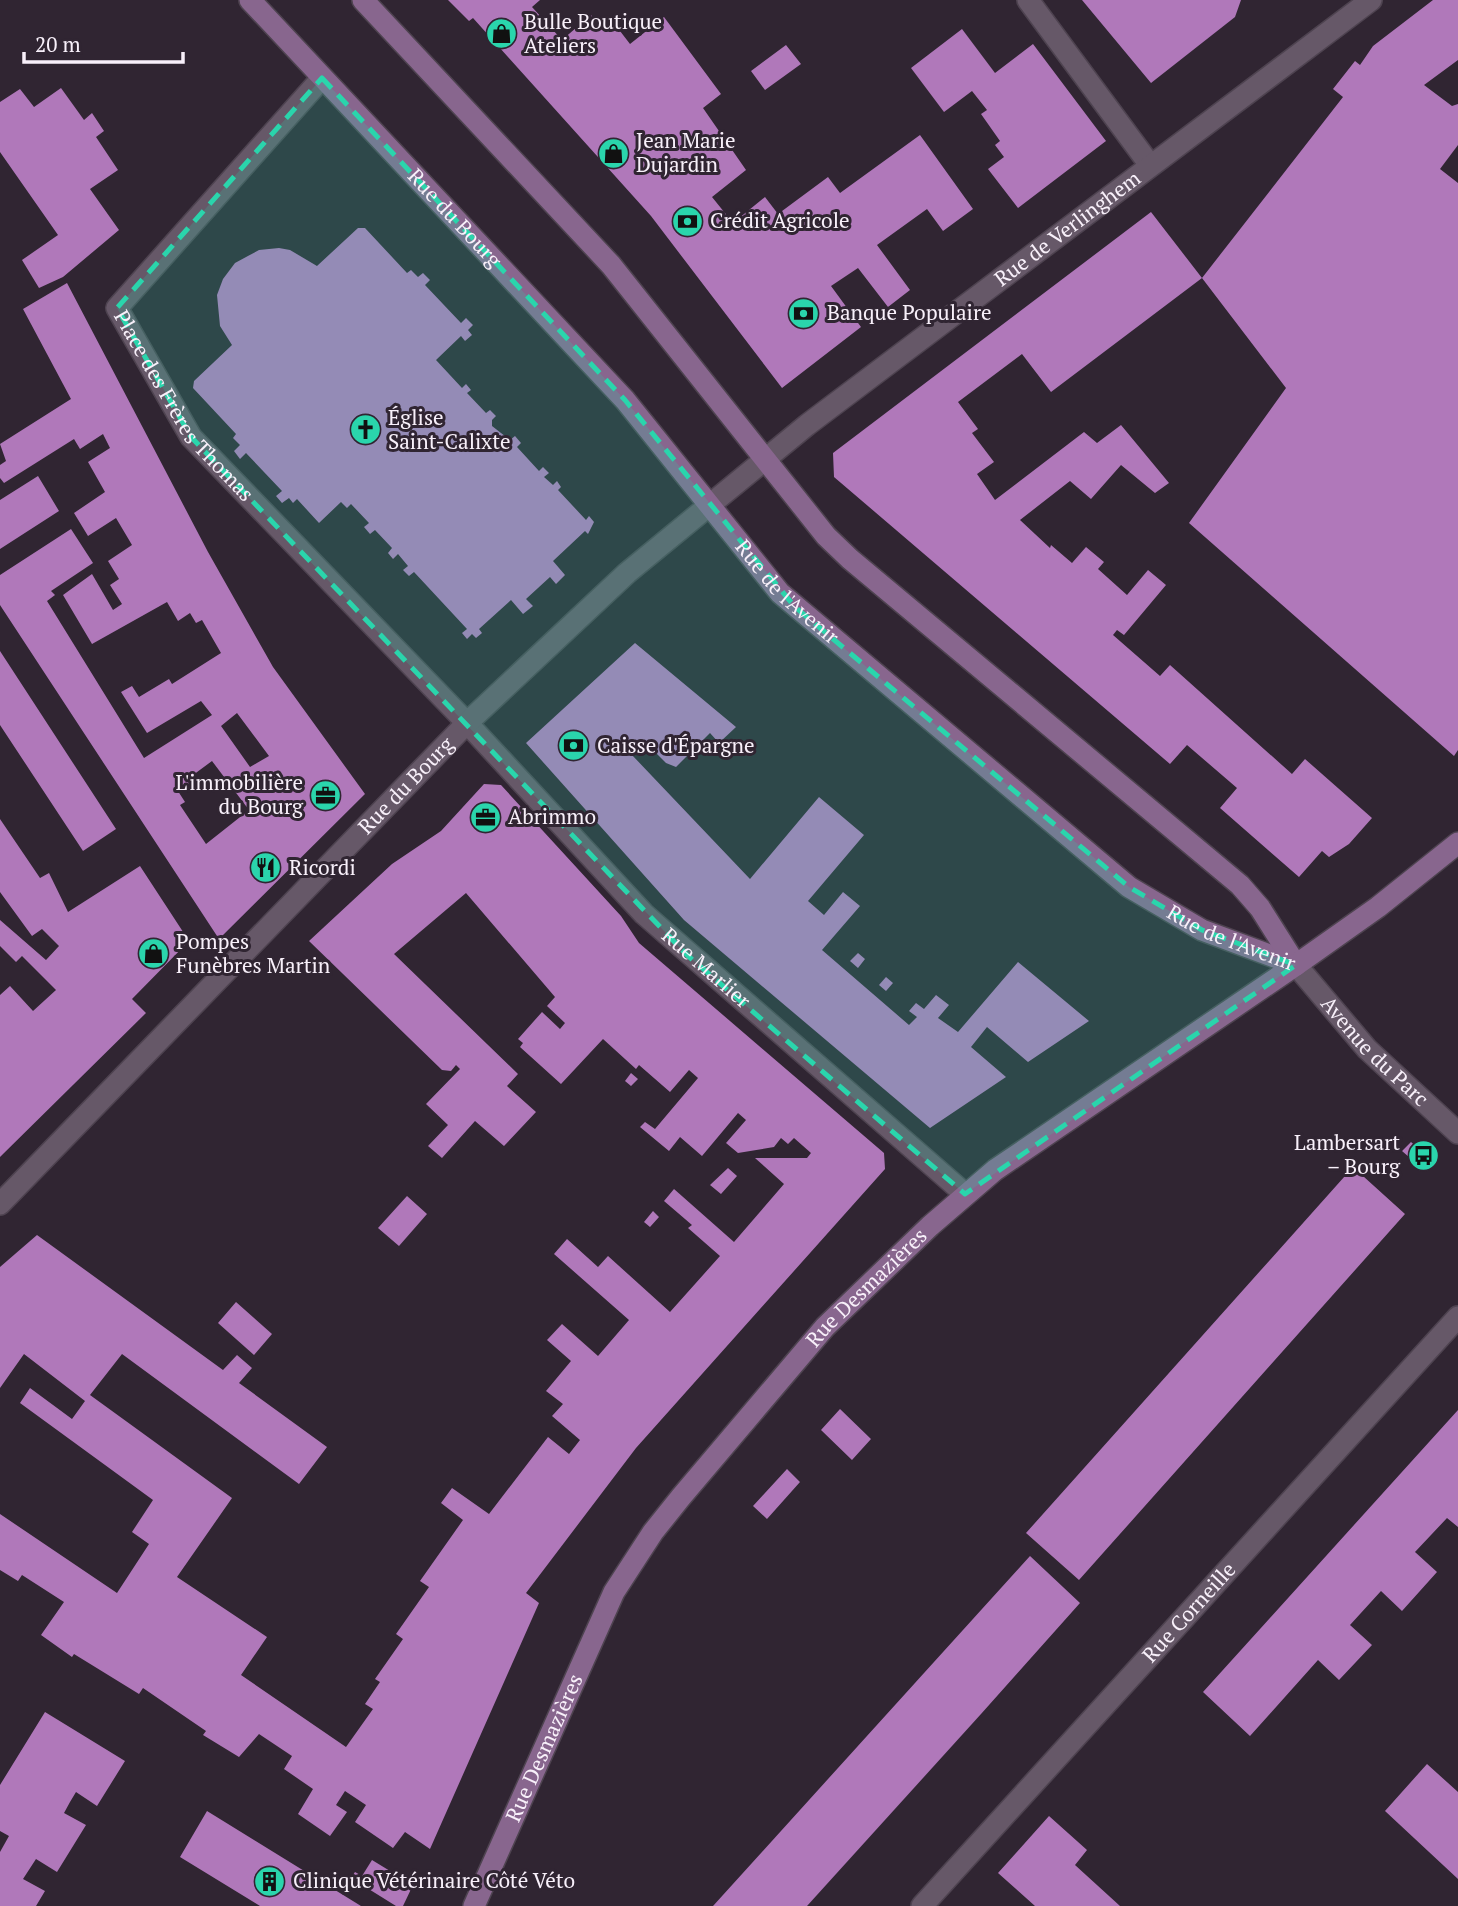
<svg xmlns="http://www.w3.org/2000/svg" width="1458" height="1906" font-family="'PT Serif',serif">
	<rect width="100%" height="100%" fill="#302532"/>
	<path fill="#b078ba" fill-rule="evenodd" d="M448,0H540L532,7L562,40L591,15L599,26L610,18L630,44L664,17L721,94L703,108L746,170L712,197L733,223L765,197L778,214L828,177L840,193L920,135L973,209L943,231L927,209L877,245L910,290L888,307L858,268L831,286L861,327L782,388L651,216L473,18L469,21Z
		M1082,0H1241L1235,17L1151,83Z
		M1433,0H1458V60L1424,85L1452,106L1458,104V145L1440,169L1458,183V750L1454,756L1189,523L1286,388L1202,278L1343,97L1333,89L1355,61L1360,65L1373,46Z
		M962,29L995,73L1033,44L1106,141L1018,208L988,169L1004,157L995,145L1000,141L981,114L987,110L972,91L944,112L911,68Z
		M786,45L801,64L765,90L751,71Z
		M61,88L84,120L92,113L104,131L96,137L118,170L90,189L119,230L63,277L39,288L22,260L58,235L0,152V102L20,89L34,107Z
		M1151,212L1202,278L1051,392L1022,354L958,402L978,429L972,433L994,462L977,474L995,500L1084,432L1097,443L1121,425L1169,483L1155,493L1121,465L1091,499L1070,481L1020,520L1050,548L1051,545L1072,563L1086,547L1104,562L1098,569L1127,595L1148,570L1166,585L1124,635L1117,630L1113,635L1160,676L1170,665L1292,774L1305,759L1372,818L1349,844L1329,857L1322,851L1299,877L1220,808L1237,788L1187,745L1170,764L834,477L833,453Z
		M358,228H365L407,273L411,270L418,277L423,273L430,280L425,285L461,323L466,318L473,325L468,330L472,335L465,341L461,336L436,360L462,388L466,384L471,390L467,393L486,413L490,410L496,416L492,420V426L510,440L515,436L521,443L517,447L539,471L543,467L549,473L544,477L553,485L557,481L561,487L558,490L586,520L589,516L594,522L588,534L585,531L553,561L565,575L556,584L550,577L526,599L533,606L523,614L511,600L479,629L482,633L476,638L472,634L467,639L462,633L467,629L414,572L409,576L403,570L408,566L398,554L393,559L388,553L392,548L375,530L370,534L364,527L369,523L351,504L347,508L341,502L319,523L297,499L293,503L289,498L282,503L276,496L282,491L246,453L240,459L234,451L240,445L233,438L236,434L193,388L194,381L232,345L220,326L217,295L223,279L235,263L259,250L279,248L290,250L317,266Z
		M67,283L208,552L273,667L365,794L219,939L0,605V575L71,529L93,563L51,591L55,595L47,601L144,758L212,715L201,701L147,733L121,692L132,686L139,697L169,679L172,684L221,653L202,620L196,623L190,613L178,621L167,602L92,644L63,595L92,574L113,610L122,604L110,585L119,579L108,561L132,545L116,518L88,536L74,513L105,492L88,462L110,448L103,434L80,449L74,439L4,483L0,478V465L6,461L0,444L71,399L23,309ZM237,713L269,756L250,767L221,726ZM212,761L249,810L206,844L180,805L185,802L176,788L179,785L183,792L193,785L189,778Z
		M38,476L59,511L0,549V500Z
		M635,643L736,727L719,743L710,733L676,767L666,763L645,742L632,755L750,879L819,797L864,835L808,901L824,915L843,892L860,906L822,950L909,1025L917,1017L909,1011L916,1003L924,1009L936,995L949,1005L938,1018L958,1032L1018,962L1089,1021L1028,1062L987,1027L971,1047L1006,1077L930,1128L684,920L526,743Z
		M0,651L116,829L83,851L0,725Z
		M484,784L501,785L621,916L639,943L884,1153L885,1169L636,1448L526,1593L539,1603L430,1849L405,1832L393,1848L355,1822L366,1805L345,1791L336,1805L347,1812L330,1836L298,1814L313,1789L284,1769L292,1756L259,1734L239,1757L203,1735L206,1731L143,1688L139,1694L74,1654L72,1657L41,1635L64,1602L22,1575L18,1581L0,1570V1514L117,1593L149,1544L132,1532L153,1500L20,1403L30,1388L72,1419L85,1401L24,1354L0,1388V1267L37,1235L223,1370L237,1355L252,1368L239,1383L327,1447L299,1484L122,1354L90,1395L232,1498L177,1577L267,1637L241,1675L346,1747L373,1709L365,1704L380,1682L375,1679L403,1639L396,1634L429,1587L420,1581L463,1520L441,1503L452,1488L489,1514L548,1437L569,1454L580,1440L552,1416L563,1404L546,1391L571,1361L547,1340L562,1324L598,1356L629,1320L554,1254L567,1239L598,1267L608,1256L670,1312L720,1256L688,1228L692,1225L664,1201L674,1189L734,1242L784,1184L755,1158H807L811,1153L794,1138L788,1144L781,1138L774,1147L738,1153L726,1143L746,1120L738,1113L702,1156L680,1137L669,1151L640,1127L645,1122L655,1129L698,1078L689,1070L670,1092L639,1065L636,1069L603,1039L561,1084L520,1047L523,1043L518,1039L542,1012L560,1029L565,1023L547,1006L555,997L466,893L394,954L518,1074L507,1086L536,1112L504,1146L475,1121L442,1158L428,1146L448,1125L426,1104L460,1069L456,1065L451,1071L442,1070L309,941L392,864L441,831Z
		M0,819L40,878L49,873L68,912L140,866L189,941L132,999L146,1013L0,1157V995L10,986L33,1011L56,990L22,956L16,962L0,946V920L46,960L59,946L42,929L32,936L0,892Z
		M858,953L865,959L858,968L850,961Z
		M886,977L893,983L886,991L879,985Z
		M631,1073L638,1079L631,1086L625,1081Z
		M1411,1142L1433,1162L1425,1171L1402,1151Z
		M1353,1167L1405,1214L1079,1580L1026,1533Z
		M728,1168L737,1176L721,1194L710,1185Z
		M407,1196L427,1214L399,1246L378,1228Z
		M653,1211L659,1217L650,1227L644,1222Z
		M236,1302L272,1334L254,1355L218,1323Z
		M840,1409L871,1439L852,1460L821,1430Z
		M1458,1410V1527L1447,1518L1415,1552L1437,1572L1402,1611L1381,1591L1350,1625L1372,1645L1339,1680L1318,1660L1250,1736L1203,1692Z
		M787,1469L800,1482L767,1519L753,1506Z
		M1030,1556L1080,1603L981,1714L807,1906H713Z
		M45,1712L125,1761L97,1806L76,1792L70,1802L64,1813L86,1825L57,1872L36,1859L23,1879L45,1891L36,1906H0V1852L9,1836L0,1831V1785Z
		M1427,1764L1458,1792V1879L1385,1811Z
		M207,1811L361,1906H260L180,1857Z
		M1049,1816L1087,1850L1075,1865L1120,1906H1035L998,1873Z
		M372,1860L413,1885L403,1906H396L351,1878L355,1872L362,1876Z"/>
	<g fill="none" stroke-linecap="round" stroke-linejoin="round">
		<defs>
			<path id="lane" d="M1028,0L1150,165"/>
			<g id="street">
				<path id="s1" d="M322,78L117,308L191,437L467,723L644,914L965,1194"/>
				<path id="s2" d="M1296,965L1367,1049L1458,1133"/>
				<path id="s3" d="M0,1204L467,723L627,573L807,425L1371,0"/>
				<path id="s4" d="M922,1906L1458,1317"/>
			</g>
			<g id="secondary">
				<path id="s5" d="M250,0L625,400L780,593L1129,887L1202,930L1296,965"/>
				<path d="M363,0L611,265L826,536L850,559L1240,885L1260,908L1296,965"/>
				<path id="s6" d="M474,1906L614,1592L653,1532L681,1497L825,1327L930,1226L995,1170L1296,965L1378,907L1458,843"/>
			</g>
		</defs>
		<use href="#lane" stroke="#4e4350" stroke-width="24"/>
		<use href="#street" stroke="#4e4350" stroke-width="24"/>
		<use href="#secondary" stroke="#4e4350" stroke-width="24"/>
		<use href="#lane" stroke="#665868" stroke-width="21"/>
		<use href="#street" stroke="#665868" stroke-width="21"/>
		<use href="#secondary" stroke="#88668e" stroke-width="21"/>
	</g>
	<path fill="#2ad5ac" fill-opacity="0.2" stroke="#2ad5ac" stroke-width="5" stroke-dasharray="14 9" stroke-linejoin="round" d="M322,78L625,400L795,607L1129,887L1202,930L1296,965L965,1194L687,955L191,437L117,308Z"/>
	<defs>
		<symbol id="shop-disc" viewBox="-11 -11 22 22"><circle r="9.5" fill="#2ad5ac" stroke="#302532"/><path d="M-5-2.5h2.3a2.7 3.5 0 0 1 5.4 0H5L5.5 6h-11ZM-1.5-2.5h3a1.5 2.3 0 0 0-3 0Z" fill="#111"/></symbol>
		<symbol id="bank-disc" viewBox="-11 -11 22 22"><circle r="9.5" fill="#2ad5ac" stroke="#302532"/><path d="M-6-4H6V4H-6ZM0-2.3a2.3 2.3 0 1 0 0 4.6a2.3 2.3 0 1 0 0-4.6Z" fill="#111"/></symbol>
		<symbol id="church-disc" viewBox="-11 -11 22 22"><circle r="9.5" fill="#2ad5ac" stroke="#302532"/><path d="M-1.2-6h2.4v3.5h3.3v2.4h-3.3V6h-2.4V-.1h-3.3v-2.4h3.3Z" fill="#111"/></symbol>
		<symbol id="office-disc" viewBox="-11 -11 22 22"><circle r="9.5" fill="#2ad5ac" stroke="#302532"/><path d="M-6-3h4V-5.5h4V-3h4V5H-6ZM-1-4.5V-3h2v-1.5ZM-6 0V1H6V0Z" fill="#111"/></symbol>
		<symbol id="restaurant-disc" viewBox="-11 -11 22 22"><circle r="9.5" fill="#2ad5ac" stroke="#302532"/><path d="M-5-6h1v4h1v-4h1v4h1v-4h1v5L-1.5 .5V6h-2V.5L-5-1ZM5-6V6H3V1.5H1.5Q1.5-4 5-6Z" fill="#111"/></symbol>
		<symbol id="bus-disc" viewBox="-11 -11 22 22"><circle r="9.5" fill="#2ad5ac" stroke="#302532"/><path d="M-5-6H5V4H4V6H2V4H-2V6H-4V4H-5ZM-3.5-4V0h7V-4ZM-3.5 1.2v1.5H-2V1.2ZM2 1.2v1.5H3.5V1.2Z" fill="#111"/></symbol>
		<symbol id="building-disc" viewBox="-11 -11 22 22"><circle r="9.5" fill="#2ad5ac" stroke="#302532"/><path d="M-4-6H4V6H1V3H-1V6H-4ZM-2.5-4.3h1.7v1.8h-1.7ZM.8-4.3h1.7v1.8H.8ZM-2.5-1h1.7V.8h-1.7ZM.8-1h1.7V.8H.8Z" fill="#111"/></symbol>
	</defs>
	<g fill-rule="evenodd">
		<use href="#shop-disc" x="484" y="16" width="35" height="35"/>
		<use href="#shop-disc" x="596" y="136" width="35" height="35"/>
		<use href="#bank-disc" x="670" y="204" width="35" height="35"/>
		<use href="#bank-disc" x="786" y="296" width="35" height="35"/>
		<use href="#church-disc" x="348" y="412" width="35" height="35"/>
		<use href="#bank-disc" x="556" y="728" width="35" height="35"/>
		<use href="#office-disc" x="308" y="778" width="35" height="35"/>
		<use href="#office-disc" x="468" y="800" width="35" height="35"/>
		<use href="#restaurant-disc" x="248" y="850" width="35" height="35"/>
		<use href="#shop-disc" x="136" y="936" width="35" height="35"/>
		<use href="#bus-disc" x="1406" y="1138" width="35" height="35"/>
		<use href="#building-disc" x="252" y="1864" width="35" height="35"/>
	</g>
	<g text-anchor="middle" stroke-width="6" stroke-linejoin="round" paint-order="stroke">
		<g font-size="21" fill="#f8f0fa" stroke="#302532" text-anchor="start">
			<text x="524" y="29">Bulle Boutique<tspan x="524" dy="24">Ateliers</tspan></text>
			<text x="636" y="148">Jean Marie<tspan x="636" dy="24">Dujardin</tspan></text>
			<text x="710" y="228">Crédit Agricole</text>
			<text x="827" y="320">Banque Populaire</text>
			<text x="388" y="425">Église<tspan x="388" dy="24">Saint-Calixte</tspan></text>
			<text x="597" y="753">Caisse d'Épargne</text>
			<text x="303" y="790" text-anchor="end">L'immobilière<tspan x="303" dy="24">du Bourg</tspan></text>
			<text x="508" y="824">Abrimmo</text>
			<text x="289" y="875">Ricordi</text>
			<text x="176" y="949">Pompes<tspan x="176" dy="24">Funèbres Martin</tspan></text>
			<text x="1400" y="1150" text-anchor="end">Lambersart<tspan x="1400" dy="24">– Bourg</tspan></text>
			<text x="293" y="1888">Clinique Vétérinaire Côté Véto</text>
		</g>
		<g font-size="21" fill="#f8f0fa" stroke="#302532">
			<text dy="7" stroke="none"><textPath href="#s5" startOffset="299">Rue du Bourg</textPath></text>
			<text dy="7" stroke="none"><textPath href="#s3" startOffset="1449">Rue de Verlinghem</textPath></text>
			<text dy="7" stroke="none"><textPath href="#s1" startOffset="427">Place des Frères Thomas</textPath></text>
			<text dy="7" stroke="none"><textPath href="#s5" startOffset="800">Rue de l'Avenir</textPath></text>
			<text dy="7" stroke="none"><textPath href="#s3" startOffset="583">Rue du Bourg</textPath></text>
			<text dy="7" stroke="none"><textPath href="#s5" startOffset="1367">Rue de l'Avenir</textPath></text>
			<text dy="7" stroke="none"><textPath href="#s1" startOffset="1197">Rue Marlier</textPath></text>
			<text dy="7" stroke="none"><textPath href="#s2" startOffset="117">Avenue du Parc</textPath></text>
			<text dy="7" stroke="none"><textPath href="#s6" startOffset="740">Rue Desmazières</textPath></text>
			<text dy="7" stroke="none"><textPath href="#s4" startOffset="397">Rue Corneille</textPath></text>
			<text dy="7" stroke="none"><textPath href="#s6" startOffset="173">Rue Desmazières</textPath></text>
		</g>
	</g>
	<path d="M24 52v10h159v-10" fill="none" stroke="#f8f0fa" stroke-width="3.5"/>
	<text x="35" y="52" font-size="21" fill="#f8f0fa" stroke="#302532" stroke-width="5" paint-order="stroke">20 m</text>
</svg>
